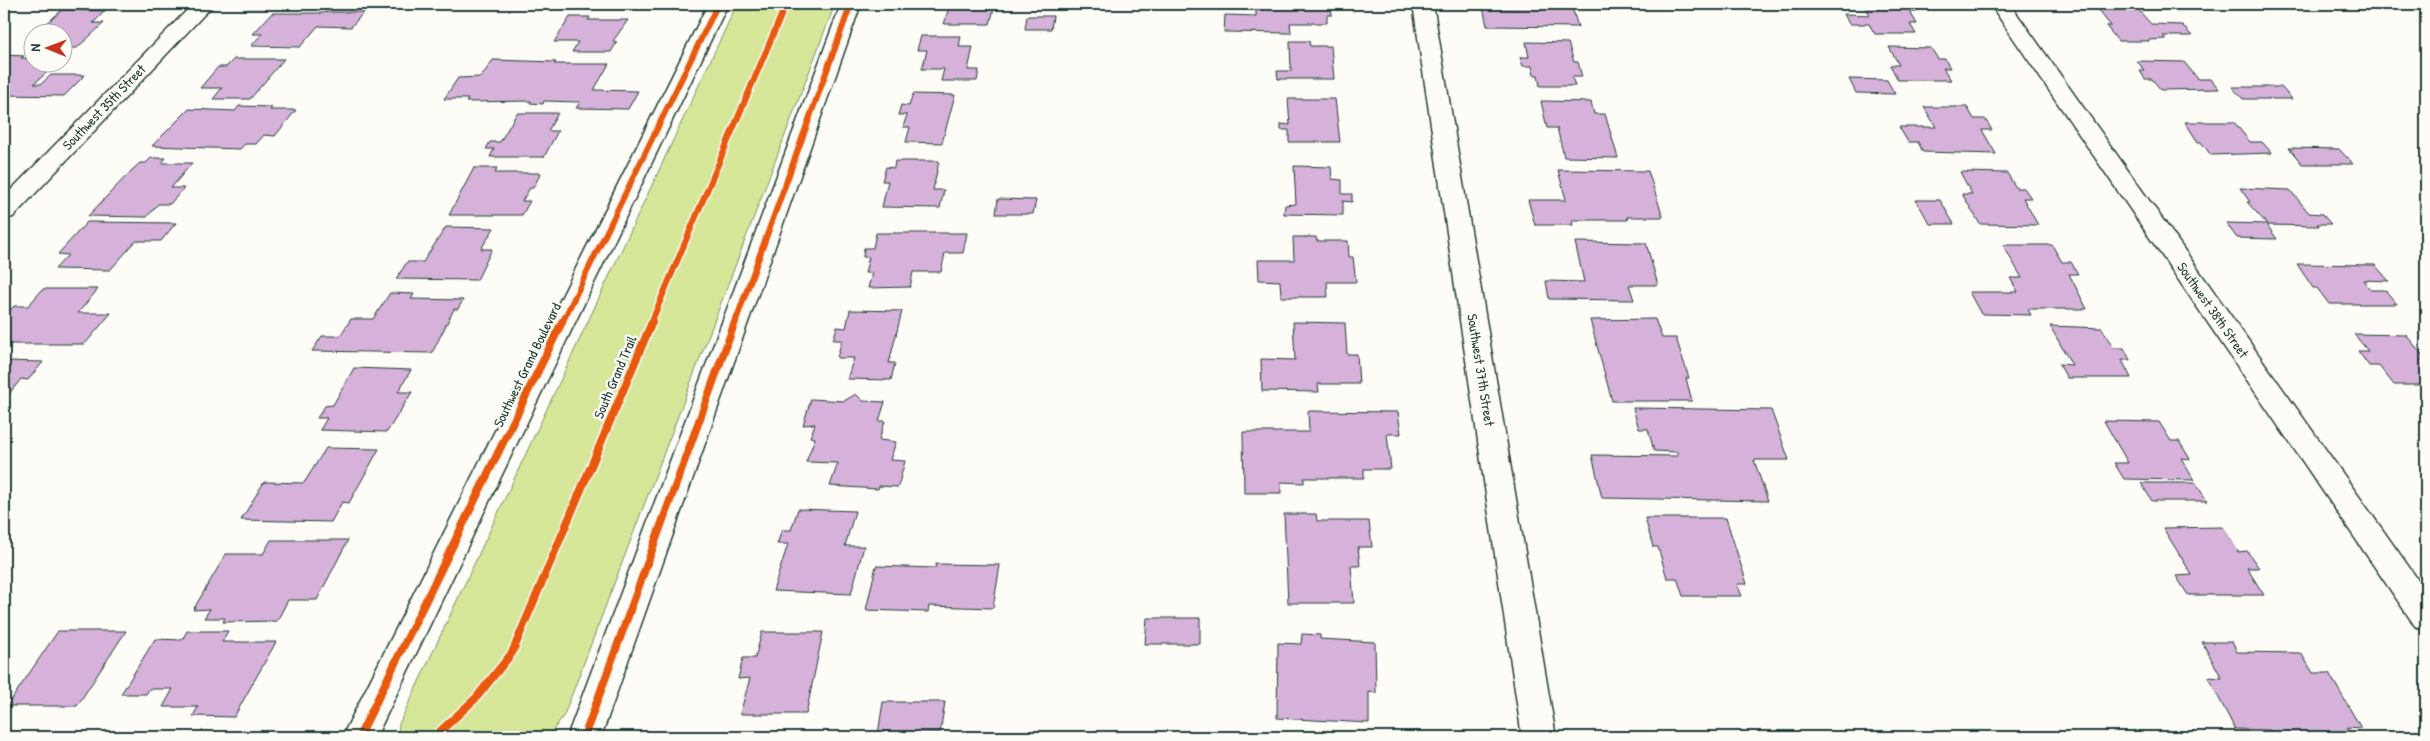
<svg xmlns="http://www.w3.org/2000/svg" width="2430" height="741" font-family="'Patrick Hand',sans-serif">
	<rect width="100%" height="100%" fill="#fdfcf7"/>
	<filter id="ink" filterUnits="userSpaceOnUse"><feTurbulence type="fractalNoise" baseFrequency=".02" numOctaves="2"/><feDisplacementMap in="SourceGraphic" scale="10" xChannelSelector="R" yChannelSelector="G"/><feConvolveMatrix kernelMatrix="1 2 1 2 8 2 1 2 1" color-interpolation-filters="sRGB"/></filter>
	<g filter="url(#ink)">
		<path fill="#d6e79a" stroke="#7a9267" d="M737,4H835L564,715L548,737H398L399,724Z"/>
		<path fill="#d6b1da" stroke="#1f3d34" d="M249,4H329L287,5L284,8L246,7Z
			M950,4H995L990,24H944Z
			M1279,4H1331L1332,15H1327V23H1290L1291,33L1224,32L1225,15L1256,16V7H1279Z
			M1523,4H1571L1578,27L1487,26L1483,7H1518L1517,5Z
			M1864,4H1911L1916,12H1910L1917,24H1910L1916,34H1875L1869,24H1849L1844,14L1870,15Z
			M2093,4H2133L2151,24L2182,25L2192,36H2163L2166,39L2148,40L2149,41H2118L2106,26H2111Z
			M62,10L105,11L93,23H104L77,48H62V32H37Z
			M325,12H364L351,27L318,26L300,47L251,46L262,34H253L272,13H324Z
			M1027,16H1053L1051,29H1025Z
			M570,17H590L588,20H628L613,41L617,42L611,52H572L578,42H554Z
			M921,36H961L959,47H973L968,70H979L977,81H941L944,69H922L927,50H917Z
			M1290,41H1309L1310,46H1331L1334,79H1278L1277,71H1291Z
			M1526,42L1568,43L1574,62H1578L1582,77H1572L1575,86H1540L1538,75H1534L1532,66H1523L1520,57H1529Z
			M1889,47L1931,48L1938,59H1945L1950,68H1943L1951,80H1898L1890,65H1899Z
			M4,55L24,56L21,58L32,59V62H58L34,84H41L51,75H85L64,96L4,95Z
			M234,59H284L250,99H213L222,88H200L218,67H226Z
			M493,60L556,62L554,64H609L594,90L638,91L628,109L576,108L580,102L544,101L543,104L530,103L531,101L466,102L468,99H444L458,78L481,77Z
			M2137,61L2184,62L2198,79H2211L2219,89L2161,90L2152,79H2145L2140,71H2145Z
			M1849,79L1887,80L1895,94L1856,93Z
			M2232,87H2281L2292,99H2243Z
			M913,94L955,95L942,143L906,142L910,127H903L907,115H898L901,105L909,106Z
			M1288,99H1335L1340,142H1289V130H1281V124L1290,125Z
			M1541,101L1591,102L1594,114H1605L1618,158L1564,157L1557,128H1547Z
			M239,106L272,107L270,110H296L275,136L264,135L256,144H245L240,149L152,146L189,109L235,111Z
			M1924,107H1967L1974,119H1985L1992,130H1982L1996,154L1923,152L1918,142H1908L1899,127H1936Z
			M517,113H558L548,131H558L544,157H490L494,149H486L490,142H500Z
			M2185,122H2234L2250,142H2262L2272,153L2211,155L2201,142H2198Z
			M2289,148L2339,149L2353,164H2302Z
			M151,158H166L162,163H192L171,188H184L170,204H158L147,217L88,216L131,171L140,163H146Z
			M895,161H939L933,190H944L940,208L882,207L888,181H882L886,167L894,168Z
			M1294,166L1331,167L1332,179L1342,180V194H1352V202L1343,201V215L1284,214L1285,205L1296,204Z
			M474,168H497L495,173H541L533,188H530L522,201H530L522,215H449Z
			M1558,170L1648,171L1663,217H1627L1628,220H1572L1573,225H1535L1528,200H1566Z
			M1960,172L2007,173L2016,188H2024L2031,198H2023L2038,225L1980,224L1962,194H1972Z
			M2240,188L2290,190L2309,213L2322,214L2331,224H2317L2319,226L2267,225L2277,239L2237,238L2226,223L2267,224L2247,202H2250Z
			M998,199L1036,200L1033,214H996Z
			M1916,200H1940L1954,224H1930Z
			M87,222L176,223L161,241H136L110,270L55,269L68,255L58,254Z
			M446,227L494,228L481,249H492L477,280L396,279L407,262H423Z
			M876,233H967L963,253H945L941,272H913L910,287L868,288L872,273H865L869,257H863L864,248H873Z
			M1293,237H1316L1317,241H1348L1349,257H1353L1356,282H1327L1328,297H1281L1280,281L1259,280L1258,260H1294Z
			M1575,242L1646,243L1658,285H1629L1634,300L1549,299L1546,281L1584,282Z
			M2003,245H2052L2062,262H2071L2078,274H2069L2087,309H2028L2031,315L1981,314L1969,292H2018L2010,278H2022Z
			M2297,264L2375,265L2389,281L2363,280L2371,290H2385L2397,304H2329L2317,288H2313Z
			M43,289H98L78,313H111L85,344H4V317L14,306H28Z
			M390,293L414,294L411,299L463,300L458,309H454L432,353L312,351L322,336H340L351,319H373Z
			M850,310L902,311L889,363H895L891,380L847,379L854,358H837L842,340H833L837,327L846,328Z
			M1655,319L1662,338H1676L1689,378H1686L1692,401H1612L1590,320Z
			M1293,322L1345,323L1347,354H1357L1359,384H1318L1319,392L1262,391L1261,359L1295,360Z
			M2050,326L2102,328L2113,348H2124L2130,360H2122L2131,378H2067L2059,364L2072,365Z
			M2354,334L2406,335L2426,359V385H2394L2379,366H2369L2358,351H2368Z
			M4,361L43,362L28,380L21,379L4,400Z
			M354,368L411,370L398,392H412L387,432L320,430L327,418H317L325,406L333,405Z
			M856,394L863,401L885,402L879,421H885L879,440L896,442L890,460L905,461L898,487L879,486L878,489L830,486L838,463L806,462L815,438L810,437L815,424L803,425L811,399L844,401Z
			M1633,408L1771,410L1789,460H1754L1768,501L1602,498L1592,455L1678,456L1677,452L1654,451L1648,429H1639Z
			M1308,411L1398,412L1401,434H1387L1391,469H1364V478H1304V483L1281,482V493H1244L1243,432H1309Z
			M2104,421L2159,422L2171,441H2179L2190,459L2181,458L2194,480L2124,479L2114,463H2128Z
			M326,448L379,449L349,503L342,502L331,522L241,520L264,482L304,483Z
			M2141,483H2196L2207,501H2152Z
			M798,509L855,511L845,546H864L851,594L773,591L788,544H777L782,530H791Z
			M1284,514H1316L1317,521H1369L1372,547H1358L1360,566H1351L1354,603H1288Z
			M1645,518H1726L1747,584H1737L1742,596H1683L1677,578H1667L1658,547H1653Z
			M2223,527L2238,552L2247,551L2259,568H2247L2264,595H2188L2176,576L2192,575L2163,528Z
			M271,540H348L317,600H288L277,621L223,622L225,618H204L210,609L193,610L226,554H263Z
			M936,564L1000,565L993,608L929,606L928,612L866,610L876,566L935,568Z
			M1147,618H1200V644H1145Z
			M58,631H126L77,706H7Z
			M187,631H228L222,642H276L234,717L193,716L198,707H163L173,689H149L146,694H121L155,639L182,640Z
			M762,632H823L806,714H740L750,678L738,679L743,658H755Z
			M1302,634L1320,635V639L1375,642L1376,693L1369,692V723L1277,718L1278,643L1301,644Z
			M2202,642H2232L2237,652L2301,653L2313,673H2329L2361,728L2347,727L2352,737H2274L2270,730L2235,729L2208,677L2222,678Z
			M883,702H945L940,733L878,734Z"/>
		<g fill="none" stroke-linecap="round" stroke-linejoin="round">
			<defs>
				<path id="street" d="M193,4H214L13,217L4,219V197Z
					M1413,4H1433L1556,737H1522Z
					M1990,4H2010L2426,591V630L2415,626Z"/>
				<path id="secondary" d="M708,4H728L376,737H342Z
					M841,4H861L601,737H567Z"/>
			</defs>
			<use href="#street" stroke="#1f3d34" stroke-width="3"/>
			<use href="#secondary" stroke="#1f3d34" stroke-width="3"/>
			<use href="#street" fill="#fdfcf7" fill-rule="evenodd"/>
			<use href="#secondary" fill="#fdfcf7" fill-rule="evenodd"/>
			<defs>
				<path id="cycleway-far1" d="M562,323L718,4
					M651,323L786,4
					M735,323L851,4"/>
				<path id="cycleway" d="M359,737L562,322
					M434,737L476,698L512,653L652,322
					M584,737L735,322"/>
			</defs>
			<use href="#cycleway-far1" stroke="#fdfcf7" stroke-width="9"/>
			<use href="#cycleway" stroke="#fdfcf7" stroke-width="11"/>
			<use href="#cycleway-far1" stroke="#e8590c" stroke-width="6"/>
			<use href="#cycleway" stroke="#e8590c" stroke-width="8"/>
		</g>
	</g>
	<g text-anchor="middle" stroke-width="4.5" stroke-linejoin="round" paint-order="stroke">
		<g font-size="14" fill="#1f3d34" stroke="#fdfcf7">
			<text transform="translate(104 107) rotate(-46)" y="5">Southwest 35th Street</text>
			<text transform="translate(2213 310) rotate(55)" y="5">Southwest 38th Street</text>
			<text transform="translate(527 365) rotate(-64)" y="5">Southwest Grand Boulevard</text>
			<text transform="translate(1481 370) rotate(81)" y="5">Southwest 37th Street</text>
			<text transform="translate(615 377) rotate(-67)" y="5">South Grand Trail</text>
		</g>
	</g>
	<rect width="2430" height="741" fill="none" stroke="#fdfcf7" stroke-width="20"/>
	<rect x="10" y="10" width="2410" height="721" fill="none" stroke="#1f3d34" stroke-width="2" filter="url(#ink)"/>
	<g transform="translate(48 48) rotate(271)"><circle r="24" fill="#fdfcf7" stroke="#a4b0a9"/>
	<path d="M0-4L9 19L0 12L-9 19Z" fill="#c8321e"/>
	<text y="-8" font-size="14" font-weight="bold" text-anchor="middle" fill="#1f3d34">N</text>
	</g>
</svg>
